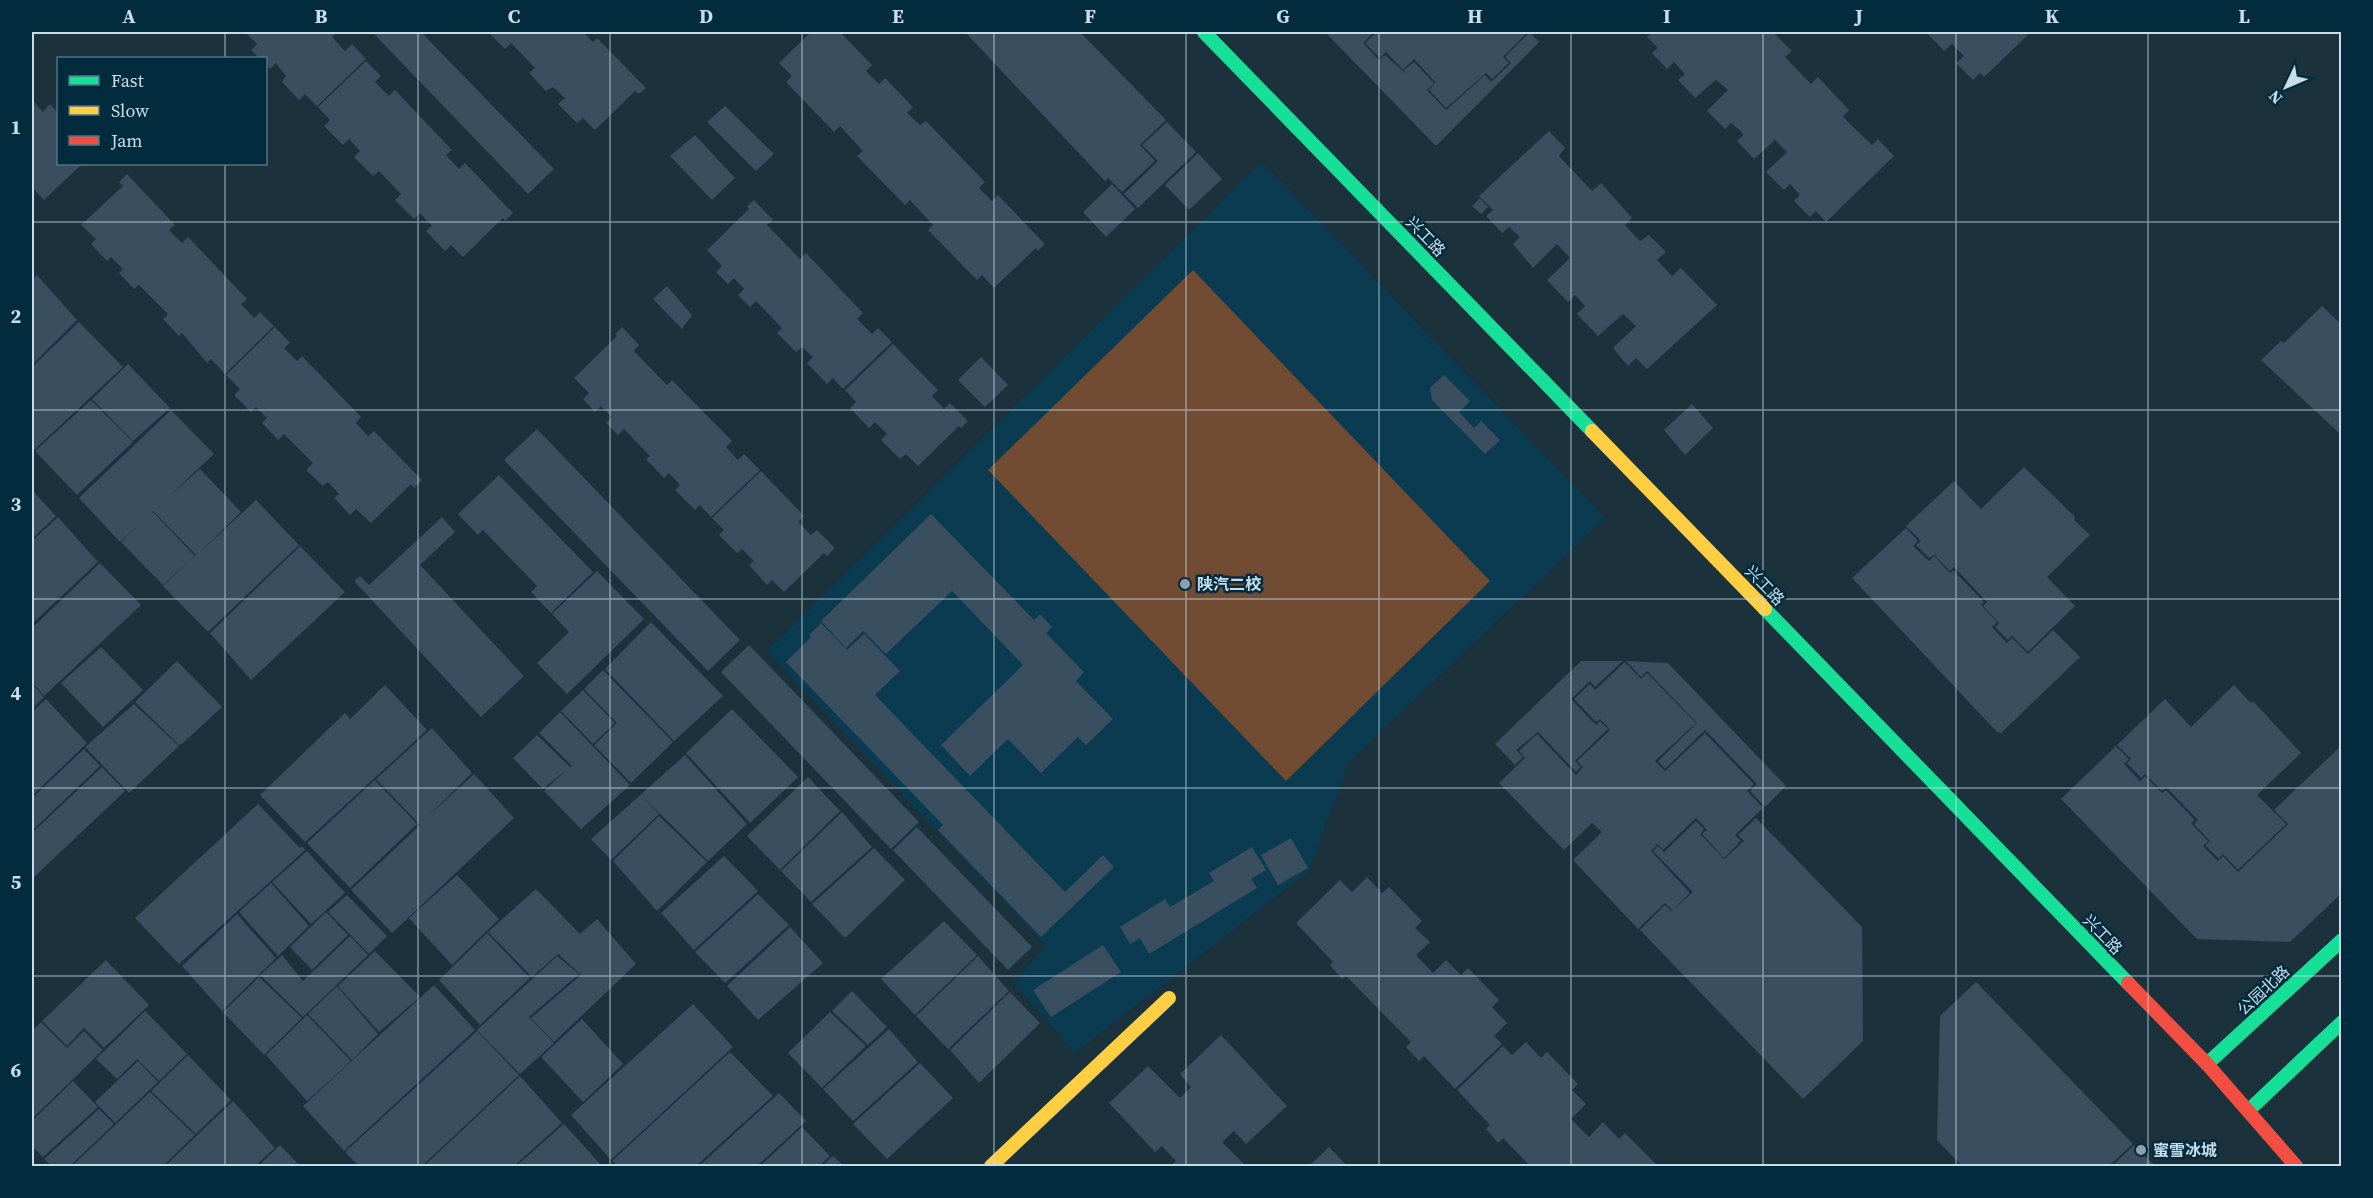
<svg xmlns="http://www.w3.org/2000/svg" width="2373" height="1198" font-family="'Source Serif 4','Noto Sans SC',serif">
	<rect width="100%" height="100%" fill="#1b313c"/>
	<path fill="#0b3b51" d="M1262,162L1605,518L1349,762L1309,871L1075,1053L1013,982L1046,946L767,651Z"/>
	<path fill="#714b32" d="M1193,270L1490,581L1286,781L988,470Z"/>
	<path fill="#394e5e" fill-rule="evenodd" d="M245,32H338L332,37L345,51L352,44L366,59L317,106L305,94L299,100L282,82L286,76L276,63L270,69L266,65V58H259L251,50L257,44Z
		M372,32H421L554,169L528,194Z
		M488,32H583L593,42L597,38L646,88L639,94L635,91L595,130L583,118L577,123L558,104L565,98L553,87L546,91L529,73L535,68L511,43L505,49Z
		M811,32H840L872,65L866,71L879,84L885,78L913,107L907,113L920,125L926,121L985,182L979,188L992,201L998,195L1045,244L1038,251L1036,248L994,288L982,275L977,280L928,230L933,225L921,212L910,200L905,205L857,156L863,151L840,126L834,132L786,82L792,76L779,63Z
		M965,32H1080L1166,120L1140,145L1155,161L1122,192L1108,178L1105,181Z
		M1325,32H1374L1363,43L1379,60L1385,55L1403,71L1401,73L1403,71L1405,73L1404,70L1414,62L1434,83L1427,90L1446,110L1485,75L1491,82L1511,63L1505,57L1530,32L1539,42L1436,146Z
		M1377,32H1528L1503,57L1509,63L1492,79L1486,73L1446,108L1429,90L1438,79L1435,82L1414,59L1403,70L1386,52L1380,58L1365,43Z
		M1653,32H1773L1792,51L1785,57L1811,84L1818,77L1849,110L1843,116L1845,119L1872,145L1878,139L1894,156L1826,222L1816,211L1810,217L1794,201L1800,195L1790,184L1784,190L1766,172L1787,152L1775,140L1754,159L1737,141L1743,135L1742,132L1731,123L1725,129L1707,111L1728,90L1716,80L1695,98L1678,80L1685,74L1674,62L1667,69L1652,53L1658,48L1647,37Z
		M1928,32H2031L1984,77L1980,73L1973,80L1956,63L1964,56L1952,44L1944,51L1927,33Z
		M366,61L381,76L375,82L389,96L395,90L452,150L446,155L459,169L465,163L513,213L505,221L503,218L463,257L451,245L445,251L426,231L432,226L420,213L414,219L395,200L401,194L379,171L373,176L354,157L360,151L349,139L343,145L324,126L330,120L318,107Z
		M32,100L43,112L50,104L58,113V164H82L44,200L32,187Z
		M725,106L774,154L756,171L707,122Z
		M1167,122L1196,152L1138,208L1124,194L1158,161L1142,145Z
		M1549,131L1565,148L1559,156L1592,191L1601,183L1632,218L1625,225L1640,241L1649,235L1666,252L1657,260L1672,276L1681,268L1717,305L1647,369L1636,358L1628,366L1613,348L1636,326L1623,314L1598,336L1577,314L1585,306L1575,295L1568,302L1547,280L1570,258L1557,244L1533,268L1513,244L1520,237L1509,227L1502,233L1486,216L1493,210L1479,196Z
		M695,135L735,178L712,200L670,156Z
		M1198,153L1222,179L1189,210L1165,185Z
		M127,174L175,225L169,230L182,243L188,237L247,299L241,304L254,318L260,312L274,326L225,374L211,359L207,363L182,333L179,336L163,319L168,314L139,285L134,289L119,273L123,269L111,257L107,261L91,244L96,239L81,225L123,186L119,182Z
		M1112,184L1135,209L1106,237L1083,212Z
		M1480,198L1488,207L1481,214L1472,206Z
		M754,200L773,220L767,225L800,259L806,253L863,313L857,319L872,334L878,328L892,342L843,389L833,378L827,384L807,363L813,357L802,347L796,352L777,333L782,328L756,301L750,307L738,295L744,289L734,278L728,284L716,272L722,266L707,250L749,209L747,206Z
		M37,275L77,320L32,365V280Z
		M667,286L692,315L682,329L653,299Z
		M2322,306L2342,325V429L2338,432L2261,360L2281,341L2284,343Z
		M79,322L123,367L34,450L32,447V367Z
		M275,327L290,343L284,348L297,361L302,356L361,417L356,423L368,436L374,431L422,480L414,488L411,484L371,523L356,509L350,515L334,498L339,494L328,482L323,486L306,470L313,463L284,434L278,440L262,423L267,418L256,407L251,412L234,395L240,389L226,375Z
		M622,327L639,345L634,351L667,385L672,380L732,441L726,447L738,460L744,454L760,470L711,517L700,505L695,510L675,490L680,485L669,473L664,478L646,459L650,456L624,429L618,435L606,423L612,417L601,406L595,412L583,399L589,393L574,378L617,336L615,334Z
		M893,344L938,390L932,396L944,409L950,403L968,421L961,428L959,426L918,466L906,454L900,459L881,440L887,434L875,422L869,428L850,408L856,402L845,390Z
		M981,357L1008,385L985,407L958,380Z
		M128,364L170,408L133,441L92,399Z
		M1444,375L1470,401L1459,412L1474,428L1481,421L1500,440L1485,454L1432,400L1430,388Z
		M91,400L133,442L77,495L35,451Z
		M1692,404L1713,428L1685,455L1664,430Z
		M171,410L214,454L170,495L200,469L241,512L198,554L256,500L299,545L208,632L163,586L190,560L163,585L121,542L135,528L120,542L79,498ZM152,511H153L196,555L195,556Z
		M537,429L740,640L708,671L504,460Z
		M2024,467L2075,517L2074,520L2090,535L2047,577L2075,606L2028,652L2012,636L2008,640L1995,627L1999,623L1983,606L1987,602L1954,567L1950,571L1935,556L1936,554L1929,558L1916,545L1921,541L1906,526L1954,481L1981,509Z
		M761,471L804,516L798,522L811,535L817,530L835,548L827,556L824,553L784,592L772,580L767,585L749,565L754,561L742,549L737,553L719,535L724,530L712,518Z
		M499,475L593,572L551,613L531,592L537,586L483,530L478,535L458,514Z
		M32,490L56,516L32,539Z
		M931,514L1034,620L1040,614L1052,627L1046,633L1084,672L1076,681L1113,719L1086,745L1078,737L1041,773L1008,739L970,776L941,745L1023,665L952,591L886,654L863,631L846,648L821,621Z
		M58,517L98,562L32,624V541Z
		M442,517L455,532L420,565L524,676L481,717L354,581L360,576L369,585Z
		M1906,528L1918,541L1913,546L1929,561L1934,556L1950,573L1953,570L1984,602L1981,605L1997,622L1992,627L2007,643L2012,638L2028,654L2053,630L2080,657L2001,733L1997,732L1852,578Z
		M300,546L345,592L251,680L210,633Z
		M100,563L141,605L44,696L32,682V628Z
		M597,571L644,619L567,694L537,663L569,632L552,614Z
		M651,622L723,696L674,741L605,669Z
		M821,623L847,650L864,634L900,671L875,695L1065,892L1103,855L1114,867L1041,937L938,830L943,825L786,662L811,637L809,635Z
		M749,645L919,822L891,849L721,672Z
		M101,647L143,690L103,727L61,683Z
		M177,661L222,707L183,743L179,745L135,702Z
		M1581,661H1623L1595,687L1590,681L1571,699L1596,725L1600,721L1608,729L1575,761L1581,767L1576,772L1538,732L1516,750L1523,757L1515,765L1495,744Z
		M1626,661L1668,663L1786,786L1765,807L1750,791L1757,784L1705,730L1665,769L1658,761L1697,723L1647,671L1641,677Z
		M1625,662L1641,679L1647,673L1696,723L1655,761L1665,771L1705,733L1754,784L1747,791L1763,808L1735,835L1741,841L1724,858L1702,834L1707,830L1696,818L1663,850L1658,844L1651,851L1690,893L1672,910L1665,903L1638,929L1573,860L1602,832L1592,823L1564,850L1499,783L1525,758L1519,751L1537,734L1576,775L1583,767L1577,761L1610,730L1600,719L1596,722L1574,699L1590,684L1595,690Z
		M603,670L673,742L631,783L594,745L617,723L584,689Z
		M32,684L44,697L32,709Z
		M385,685L427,730L305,842L260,795L345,713L350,719Z
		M2234,685L2251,703L2253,701L2301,753L2257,795L2286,824L2238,870L2223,854L2219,859L2205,845L2210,841L2194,824L2198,820L2166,787L2162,791L2145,774L2141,778L2127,763L2131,759L2117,745L2165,699L2191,727Z
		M583,690L615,723L593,744L561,711Z
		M46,699L87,743L32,796V712Z
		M134,704L179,746L129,793L85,747Z
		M732,709L798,777L750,823L686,753Z
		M560,712L630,785L581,829L544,791L566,770L543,789L513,758L537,735L570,767L572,766L539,733Z
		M432,728L472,773L425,819L474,774L514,818L392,933L351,890L420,825L376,779Z
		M2342,745V893L2290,942L2197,939L2061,799L2116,746L2129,759L2124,764L2140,781L2145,776L2162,793L2166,790L2195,820L2191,823L2208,841L2203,846L2218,861L2223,856L2238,872L2288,824L2274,810Z
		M84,749L100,766L32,831V798Z
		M685,755L747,824L708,861L643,797L659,814L611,860L591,839Z
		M102,767L125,791L32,879V833Z
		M808,777L840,811L780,870L747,836Z
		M375,780L417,824L350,888L307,843Z
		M258,804L300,848L302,846L305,850L179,964L135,918Z
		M842,812L872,847L811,902L781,871Z
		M659,816L707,862L657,911L613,861Z
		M1756,818L1862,927L1863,1041L1803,1099L1640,930L1665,905L1671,911L1693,892L1653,851L1658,846L1664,852L1696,821L1704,829L1699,837L1701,835L1724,859L1744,841L1738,835Z
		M917,827L1032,947L1008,970L893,850Z
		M1291,838L1308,868L1278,885L1261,855Z
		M1252,847L1266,870L1251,879L1257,888L1149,954L1140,938L1130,944L1120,927L1165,899L1170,907L1214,881L1209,873Z
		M874,848L905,880L845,938L812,904Z
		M307,851L345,893L311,924L272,882Z
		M724,856L758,891L694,950L661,913Z
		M457,875L499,919L452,965L409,918Z
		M1367,877L1382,893L1389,887L1422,921L1415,928L1430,942L1416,955L1433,973L1446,960L1461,975L1468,968L1499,1000L1492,1007L1507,1023L1494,1036L1502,1044L1455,1089L1424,1056L1419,1061L1406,1047L1411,1042L1346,976L1342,979L1330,965L1333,962L1296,923L1340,880L1352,892Z
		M271,883L309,926L278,956L239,912Z
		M536,889L580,934L597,919L636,964L554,1042L531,1018L581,975L558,954L532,977L488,932Z
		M758,894L789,925L725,983L695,952Z
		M347,895L387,936L369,954L328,912Z
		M326,912L348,935L312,970L290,947Z
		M237,914L276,958L222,1011L182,966Z
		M944,921L977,955L915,1015L881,979Z
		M790,927L823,963L758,1020L727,986Z
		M487,933L530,978L480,1025L439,980Z
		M350,936L368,955L303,1017L260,975L282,955L303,981Z
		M1103,945L1121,972L1051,1017L1033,990Z
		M375,951L420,997L379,1032L338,986Z
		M557,956L579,974L529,1017L554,1043L520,1074L477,1030Z
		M978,956L1009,991L948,1049L916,1016Z
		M106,960L149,1005L104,1048L84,1028L67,1046L42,1021Z
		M259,977L302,1018L264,1055L223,1012Z
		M1976,982L2133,1144L2109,1166H1962L1937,1140L1940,1016Z
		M434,985L475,1030L344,1151L303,1106Z
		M337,986L378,1034L352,1060L308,1014Z
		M852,991L887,1027L868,1045L832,1011Z
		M1010,992L1040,1023L979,1083L950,1050Z
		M693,1004L733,1047L611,1160L571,1115Z
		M145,1011L187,1054L159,1081L137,1059L117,1079L96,1059Z
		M830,1012L866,1046L822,1088L788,1053Z
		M307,1015L351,1061L307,1101L266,1055Z
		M582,1019L623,1064L583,1102L541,1057Z
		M41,1022L67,1048L84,1031L103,1050L32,1119V1031Z
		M889,1029L918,1062L853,1121L823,1089Z
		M477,1031L519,1075L422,1166H359L345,1152Z
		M1221,1035L1287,1106L1246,1144L1234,1131L1222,1142L1246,1166H1170L1176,1161L1162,1146L1155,1152L1109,1103L1148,1066L1180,1098L1191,1087L1180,1074Z
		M1526,1042L1541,1058L1547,1052L1578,1084L1572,1090L1586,1104L1571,1119L1589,1137L1603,1122L1619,1139L1625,1133L1657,1165L1530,1166L1503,1138L1498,1143L1486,1129L1490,1125L1457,1090L1503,1046L1512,1055Z
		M730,1052L773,1096L696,1166H618L612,1161Z
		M188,1055L231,1100L196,1134L151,1091Z
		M138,1061L158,1082L115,1123L95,1102Z
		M920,1063L953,1098L887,1159L853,1124Z
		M520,1076L562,1123L514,1166H424Z
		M73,1081L98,1107L43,1157L32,1146V1121Z
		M150,1092L195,1135L163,1166H72Z
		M779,1093L806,1121L757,1166H699Z
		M233,1101L275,1148L255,1166H165Z
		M99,1109L114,1124L70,1166H52L44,1159Z
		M564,1124L602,1166H516Z
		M802,1127L830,1156L819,1166H760Z
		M280,1145L300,1166H258Z
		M2134,1145L2155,1166H2112Z
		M1329,1147L1347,1166H1309Z
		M833,1156L844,1166H822Z"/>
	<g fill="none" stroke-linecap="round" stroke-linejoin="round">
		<path stroke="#16e098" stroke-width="14" d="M1204,32L1592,431
			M1765,609L2128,983
			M2207,1064L2342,940
			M2249,1110L2342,1022"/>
		<path stroke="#ffcf43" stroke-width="14" d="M1592,431L1765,609
			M991,1166L1169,998"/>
		<path stroke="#f24e42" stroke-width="14" d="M2128,983L2207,1064L2296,1166"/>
	</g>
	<path fill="none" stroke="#c8dde9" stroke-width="1.5" stroke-opacity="0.55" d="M225,32V58M418,32V1166M610,32V1166M802,32V1166M994,32V1166M1186,32V1166M1379,32V1166M1571,32V1166M1763,32V1166M1956,32V1166M2148,32V1166M225,164V1166M32,222H2342M32,410H2342M32,599H2342M32,788H2342M32,976H2342"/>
	<g fill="#8ba1ac" stroke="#022c3e" stroke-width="2">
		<circle cx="1185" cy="584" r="6"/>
		<circle cx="2141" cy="1150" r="6"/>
	</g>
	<g text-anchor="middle" stroke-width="5" stroke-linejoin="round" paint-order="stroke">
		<g font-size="16" fill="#c8dde9" stroke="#022c3e">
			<text transform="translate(1426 236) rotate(46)" y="6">兴工路</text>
			<text transform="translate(1765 585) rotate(46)" y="6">兴工路</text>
			<text transform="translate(2103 934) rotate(46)" y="6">兴工路</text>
			<text transform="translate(2263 990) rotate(-43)" y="6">公园北路</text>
		</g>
		<g font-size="16" font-weight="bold" fill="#c8dde9" stroke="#022c3e" text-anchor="start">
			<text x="1197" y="590">陕汽二校</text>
			<text x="2153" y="1156">蜜雪冰城</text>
		</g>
	</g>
	<rect width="2373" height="1198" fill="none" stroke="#022c3e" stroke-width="66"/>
	<rect x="57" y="57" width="210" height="108" fill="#022c3e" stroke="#517382" stroke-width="1.5"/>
	<rect x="69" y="76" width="30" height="9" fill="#16e098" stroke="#517382" stroke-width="1.5"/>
	<text x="111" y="87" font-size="18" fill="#c8dde9">Fast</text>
	<rect x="69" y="106" width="30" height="9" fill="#ffcf43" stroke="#517382" stroke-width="1.5"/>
	<text x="111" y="117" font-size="18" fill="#c8dde9">Slow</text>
	<rect x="69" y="136" width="30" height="9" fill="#f24e42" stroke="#517382" stroke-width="1.5"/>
	<text x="111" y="147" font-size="18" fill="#c8dde9">Jam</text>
	<g transform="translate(2286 87) rotate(226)" stroke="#022c3e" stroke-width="4.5" paint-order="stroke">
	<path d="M0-4.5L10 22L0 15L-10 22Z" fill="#c8dde9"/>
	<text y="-9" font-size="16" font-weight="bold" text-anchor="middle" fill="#c8dde9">N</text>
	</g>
	<rect x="33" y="33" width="2307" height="1132" fill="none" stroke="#c8dde9" stroke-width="2"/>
	<g font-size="20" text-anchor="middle" font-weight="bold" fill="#c8dde9">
		<text x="129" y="23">A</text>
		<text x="321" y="23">B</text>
		<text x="514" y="23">C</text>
		<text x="706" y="23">D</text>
		<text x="898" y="23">E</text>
		<text x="1090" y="23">F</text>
		<text x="1283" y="23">G</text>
		<text x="1475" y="23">H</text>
		<text x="1667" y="23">I</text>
		<text x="1859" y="23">J</text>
		<text x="2052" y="23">K</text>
		<text x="2244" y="23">L</text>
		<text x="16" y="134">1</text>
		<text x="16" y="323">2</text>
		<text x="16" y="511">3</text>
		<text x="16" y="700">4</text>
		<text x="16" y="889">5</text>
		<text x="16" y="1077">6</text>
	</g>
</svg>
